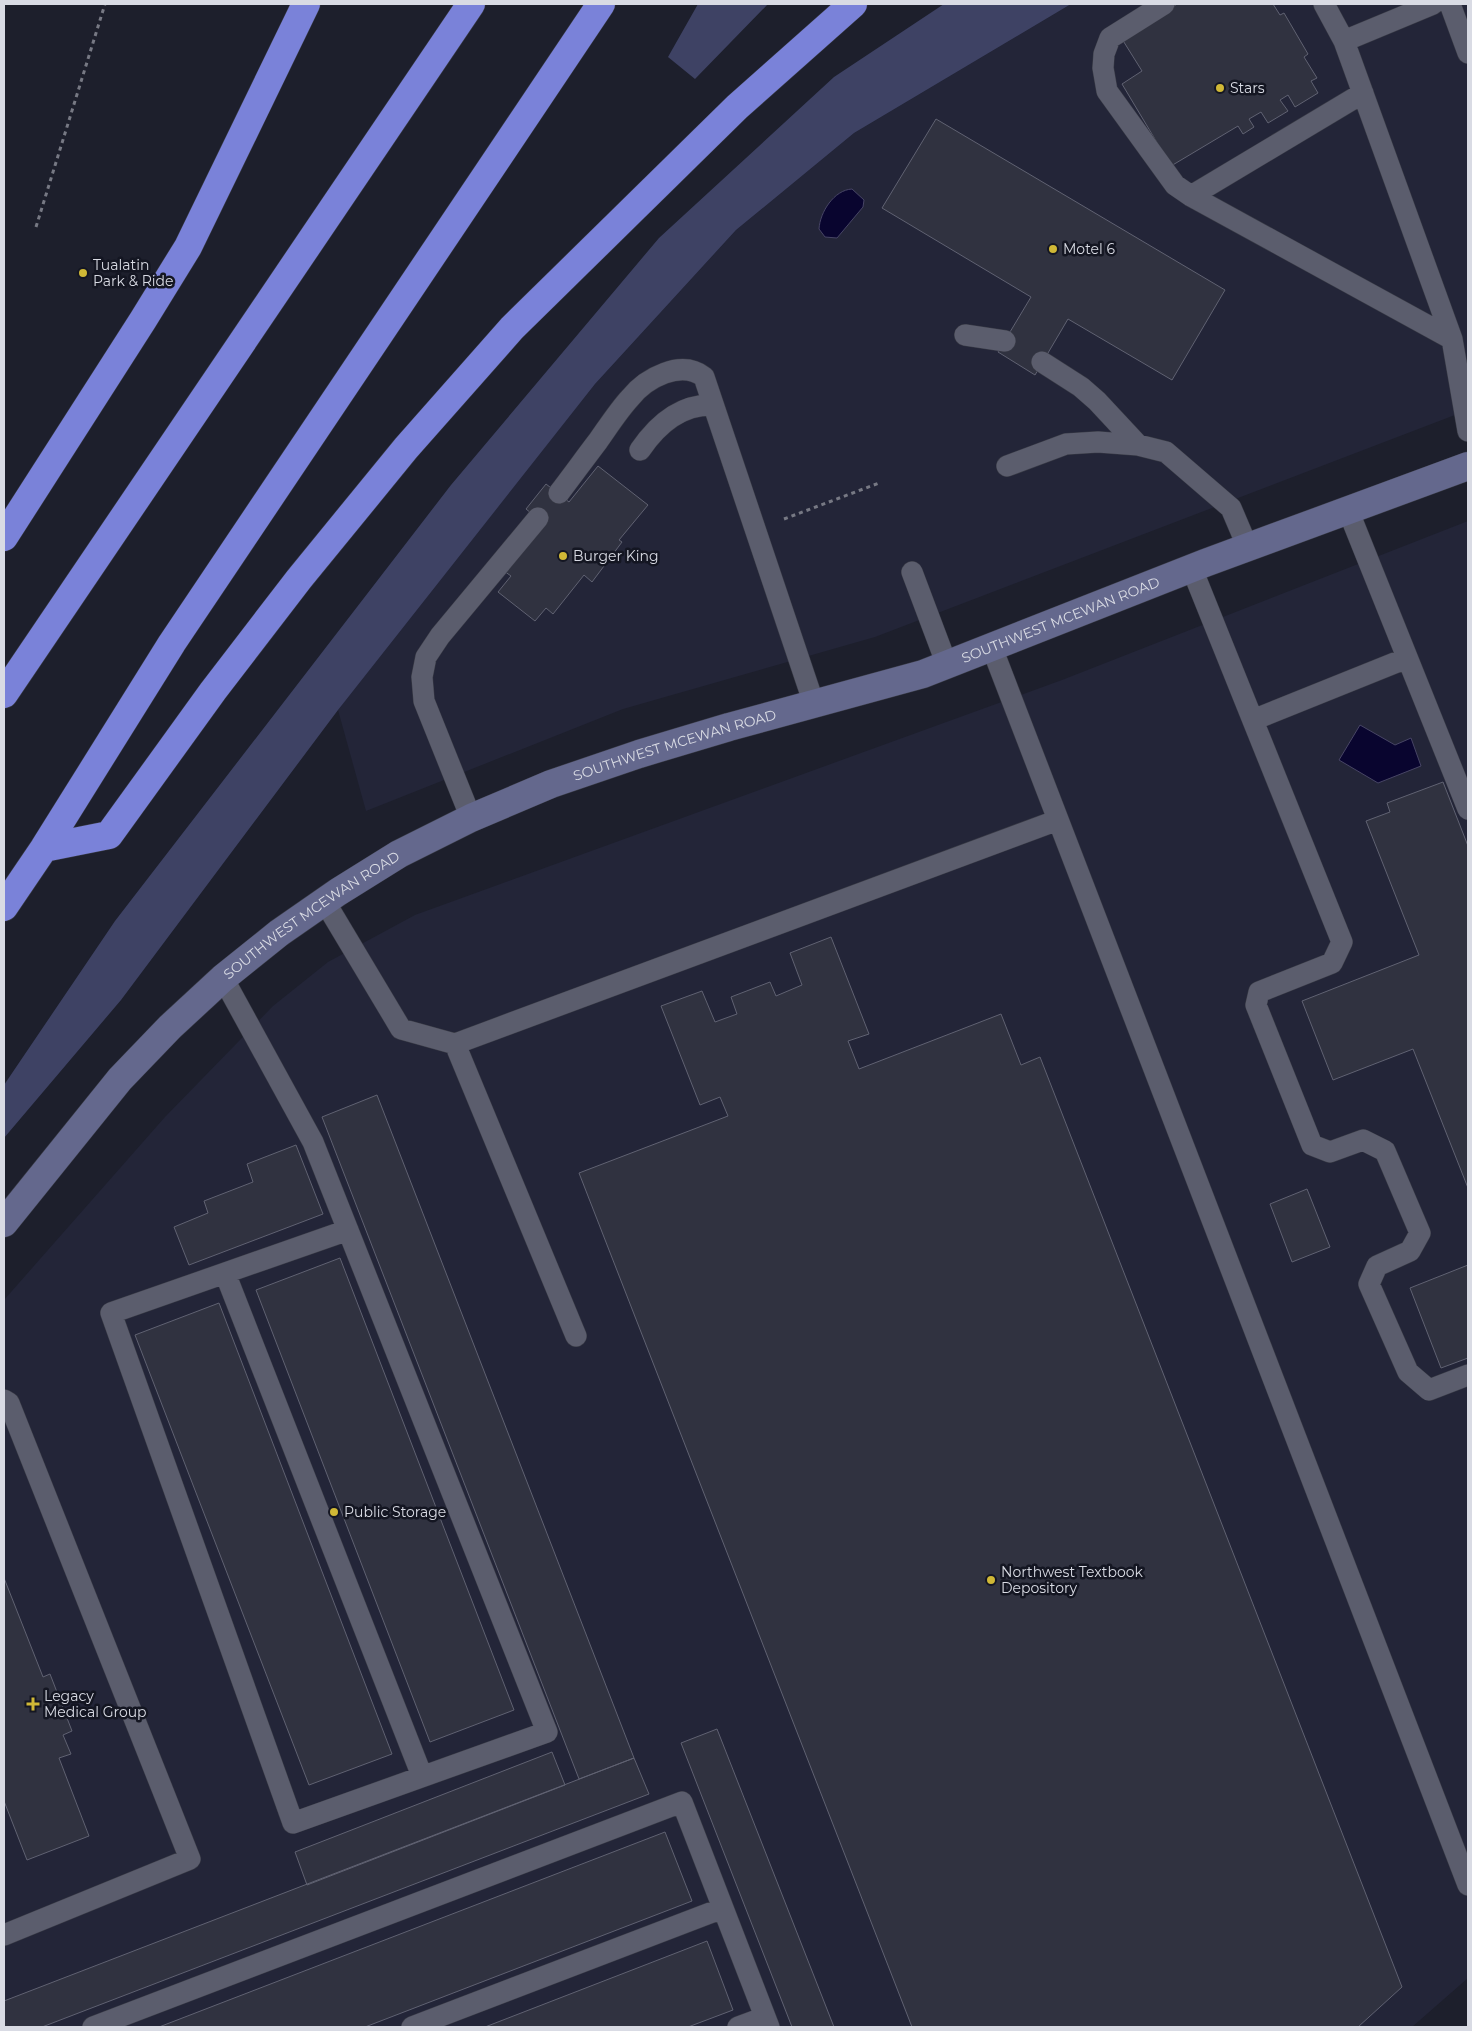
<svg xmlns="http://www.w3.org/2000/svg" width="1472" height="2031" font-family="Montserrat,sans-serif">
	<rect width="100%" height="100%" fill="#1d1f2c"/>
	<path fill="#232538" d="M1071,4H1468V410L875,637L623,709L366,811L338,710L369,666L595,384L736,230L854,133Z
		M1468,521V1978L1412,2027H4V1300L165,1117L273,1006L328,962L415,915L1062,680Z"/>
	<path fill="#3e4264" d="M698,4H768L695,79L668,57Z
		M944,4H1071L854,133L736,230L595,384L338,710L121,1000L4,1138V1085L115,921L451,485L659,238L834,77Z"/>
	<path fill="#09052f" stroke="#474565" d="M852,189L864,200L863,207L837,238L825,237L819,229C820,212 834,190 852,189Z
		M1360,725L1395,745L1411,738L1421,766L1378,783L1339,760Z"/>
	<path fill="#303240" stroke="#606272" d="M1177,4H1273L1280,15L1284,13L1308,54L1304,57L1317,78L1311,81L1318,93L1295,107L1288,95L1280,100L1288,111L1268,123L1261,112L1249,119L1254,127L1243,134L1238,126L1171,166L1122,84L1142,71L1122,39Z
		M936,119L1225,290L1172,380L1068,319L1035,375L998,352L1031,297L882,208Z
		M598,466L648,505L619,540L622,542L592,582L584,575L553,614L546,608L535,621L498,592L511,576L504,571L542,522L526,509L546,484L569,502Z
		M1443,782L1468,846V1188L1413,1049L1333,1080L1302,1001L1419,955L1366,821L1390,812L1387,803Z
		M831,937L869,1034L848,1041L859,1069L1001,1014L1021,1065L1040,1057L1402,1987L1358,2027H912L579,1173L728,1116L720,1097L700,1105L661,1006L702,991L715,1022L737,1014L731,997L770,982L776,996L802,985L790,953Z
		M377,1095L634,1758L579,1779L322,1117Z
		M296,1145L323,1214L189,1265L174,1227L208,1213L204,1201L253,1182L247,1164Z
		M1307,1189L1330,1247L1292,1262L1270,1204Z
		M340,1258L514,1710L430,1742L256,1290Z
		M1468,1265V1358L1441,1368L1410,1288Z
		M219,1303L392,1754L309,1785L135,1335Z
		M4,1578L43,1677L50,1674L72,1731L63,1735L71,1754L59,1758L89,1836L27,1860L4,1801Z
		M717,1729L834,2027H792L681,1743Z
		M552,1752L565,1785L307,1885L295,1852Z
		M634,1758L649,1794L42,2027H4V2001Z
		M665,1832L692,1901L365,2027H159Z
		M707,1941L733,2010L688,2027H485Z"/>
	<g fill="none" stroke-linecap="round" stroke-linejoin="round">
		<defs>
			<path id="lane" d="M1164,4L1110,38L1104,54L1103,68L1107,91L1175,185L1191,196L1452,339L1344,41L1324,4
				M1450,4L1468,53
				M1344,41L1433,4
				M1191,196L1363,93
				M965,335L1005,341
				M1452,339L1468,431
				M1042,362L1081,387L1097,401L1138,445
				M640,450C657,425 681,404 713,405
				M1007,466L1066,444L1098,442L1138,445L1166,452L1231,508L1248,548
				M559,493C572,476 585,458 598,441C608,427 618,411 630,398C646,378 681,359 704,377L814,704
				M1348,510L1468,809
				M1192,569L1342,942L1332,963L1259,992L1256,1005L1312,1145L1330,1152L1363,1140L1385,1151L1420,1233L1410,1251L1377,1266L1369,1284L1408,1372L1429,1390L1468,1375
				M912,572L947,665
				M992,648L1468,1885
				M1253,720L1407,658
				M471,818L424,701L422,677L426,657L440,636L538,518
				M325,902L401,1029L455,1044L1058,820
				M223,978L313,1142L547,1732L293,1823L111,1313L348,1230
				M455,1044L576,1336
				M225,1273L422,1776
				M4,1400L9,1403L190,1859L4,1935
				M93,2027L682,1802L769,2027
				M412,2027L723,1908
				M738,2027L765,2017"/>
			<g id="secondary">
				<path id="s1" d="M4,1223L120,1079L170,1027L223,978L279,933L338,892L399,854L471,818L551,784L639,754L729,727L923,674L1205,563L1468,466"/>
			</g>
			<path id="highway" d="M4,537L143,320L188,247L306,4
				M4,694L471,4
				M44,848L109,835L213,691L299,579L406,448L512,328L737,107L853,4
				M4,907L44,848L172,643L601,4"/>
		</defs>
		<use href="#lane" stroke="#393b46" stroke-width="22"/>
		<use href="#secondary" stroke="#393b46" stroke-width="29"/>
		<use href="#highway" stroke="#393b46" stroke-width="29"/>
		<path stroke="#777984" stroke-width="3" stroke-dasharray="4 4" stroke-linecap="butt" d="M36,227L105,4
			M784,519L879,483"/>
		<use href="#lane" stroke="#5b5d6d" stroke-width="21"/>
		<use href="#secondary" stroke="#64688d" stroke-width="28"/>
		<use href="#highway" stroke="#7a82d9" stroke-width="28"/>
	</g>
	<g fill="#d0b836" stroke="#141622" stroke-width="2">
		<circle cx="1220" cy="88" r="5"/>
		<circle cx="1053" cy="249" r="5"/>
		<circle cx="83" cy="273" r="5"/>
		<circle cx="563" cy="556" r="5"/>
		<circle cx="334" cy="1512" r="5"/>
		<circle cx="991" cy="1580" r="5"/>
		<path d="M30.5 1696.5h5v5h5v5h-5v5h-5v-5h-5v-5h5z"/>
	</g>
	<g text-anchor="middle" stroke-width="5" stroke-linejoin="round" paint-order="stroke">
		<g font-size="14" fill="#d9dbe4" stroke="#141622" text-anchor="start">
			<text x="1230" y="93">Stars</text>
			<text x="1063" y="254">Motel 6</text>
			<text x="93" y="270">Tualatin<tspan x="93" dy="16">Park &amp; Ride</tspan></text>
			<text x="573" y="561">Burger King</text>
			<text x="344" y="1517">Public Storage</text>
			<text x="1001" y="1577">Northwest Textbook<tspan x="1001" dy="16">Depository</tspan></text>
			<text x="44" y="1701">Legacy<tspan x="44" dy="16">Medical Group</tspan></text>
		</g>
		<g font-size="14" fill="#d9dbe4" stroke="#141622">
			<text dy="5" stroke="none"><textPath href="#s1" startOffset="1248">SOUTHWEST MCEWAN ROAD</textPath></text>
			<text dy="5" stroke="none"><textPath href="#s1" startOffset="842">SOUTHWEST MCEWAN ROAD</textPath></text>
			<text dy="5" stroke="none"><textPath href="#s1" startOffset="438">SOUTHWEST MCEWAN ROAD</textPath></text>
		</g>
	</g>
	<rect width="1472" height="2031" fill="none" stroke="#d9dbe4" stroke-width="10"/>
</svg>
